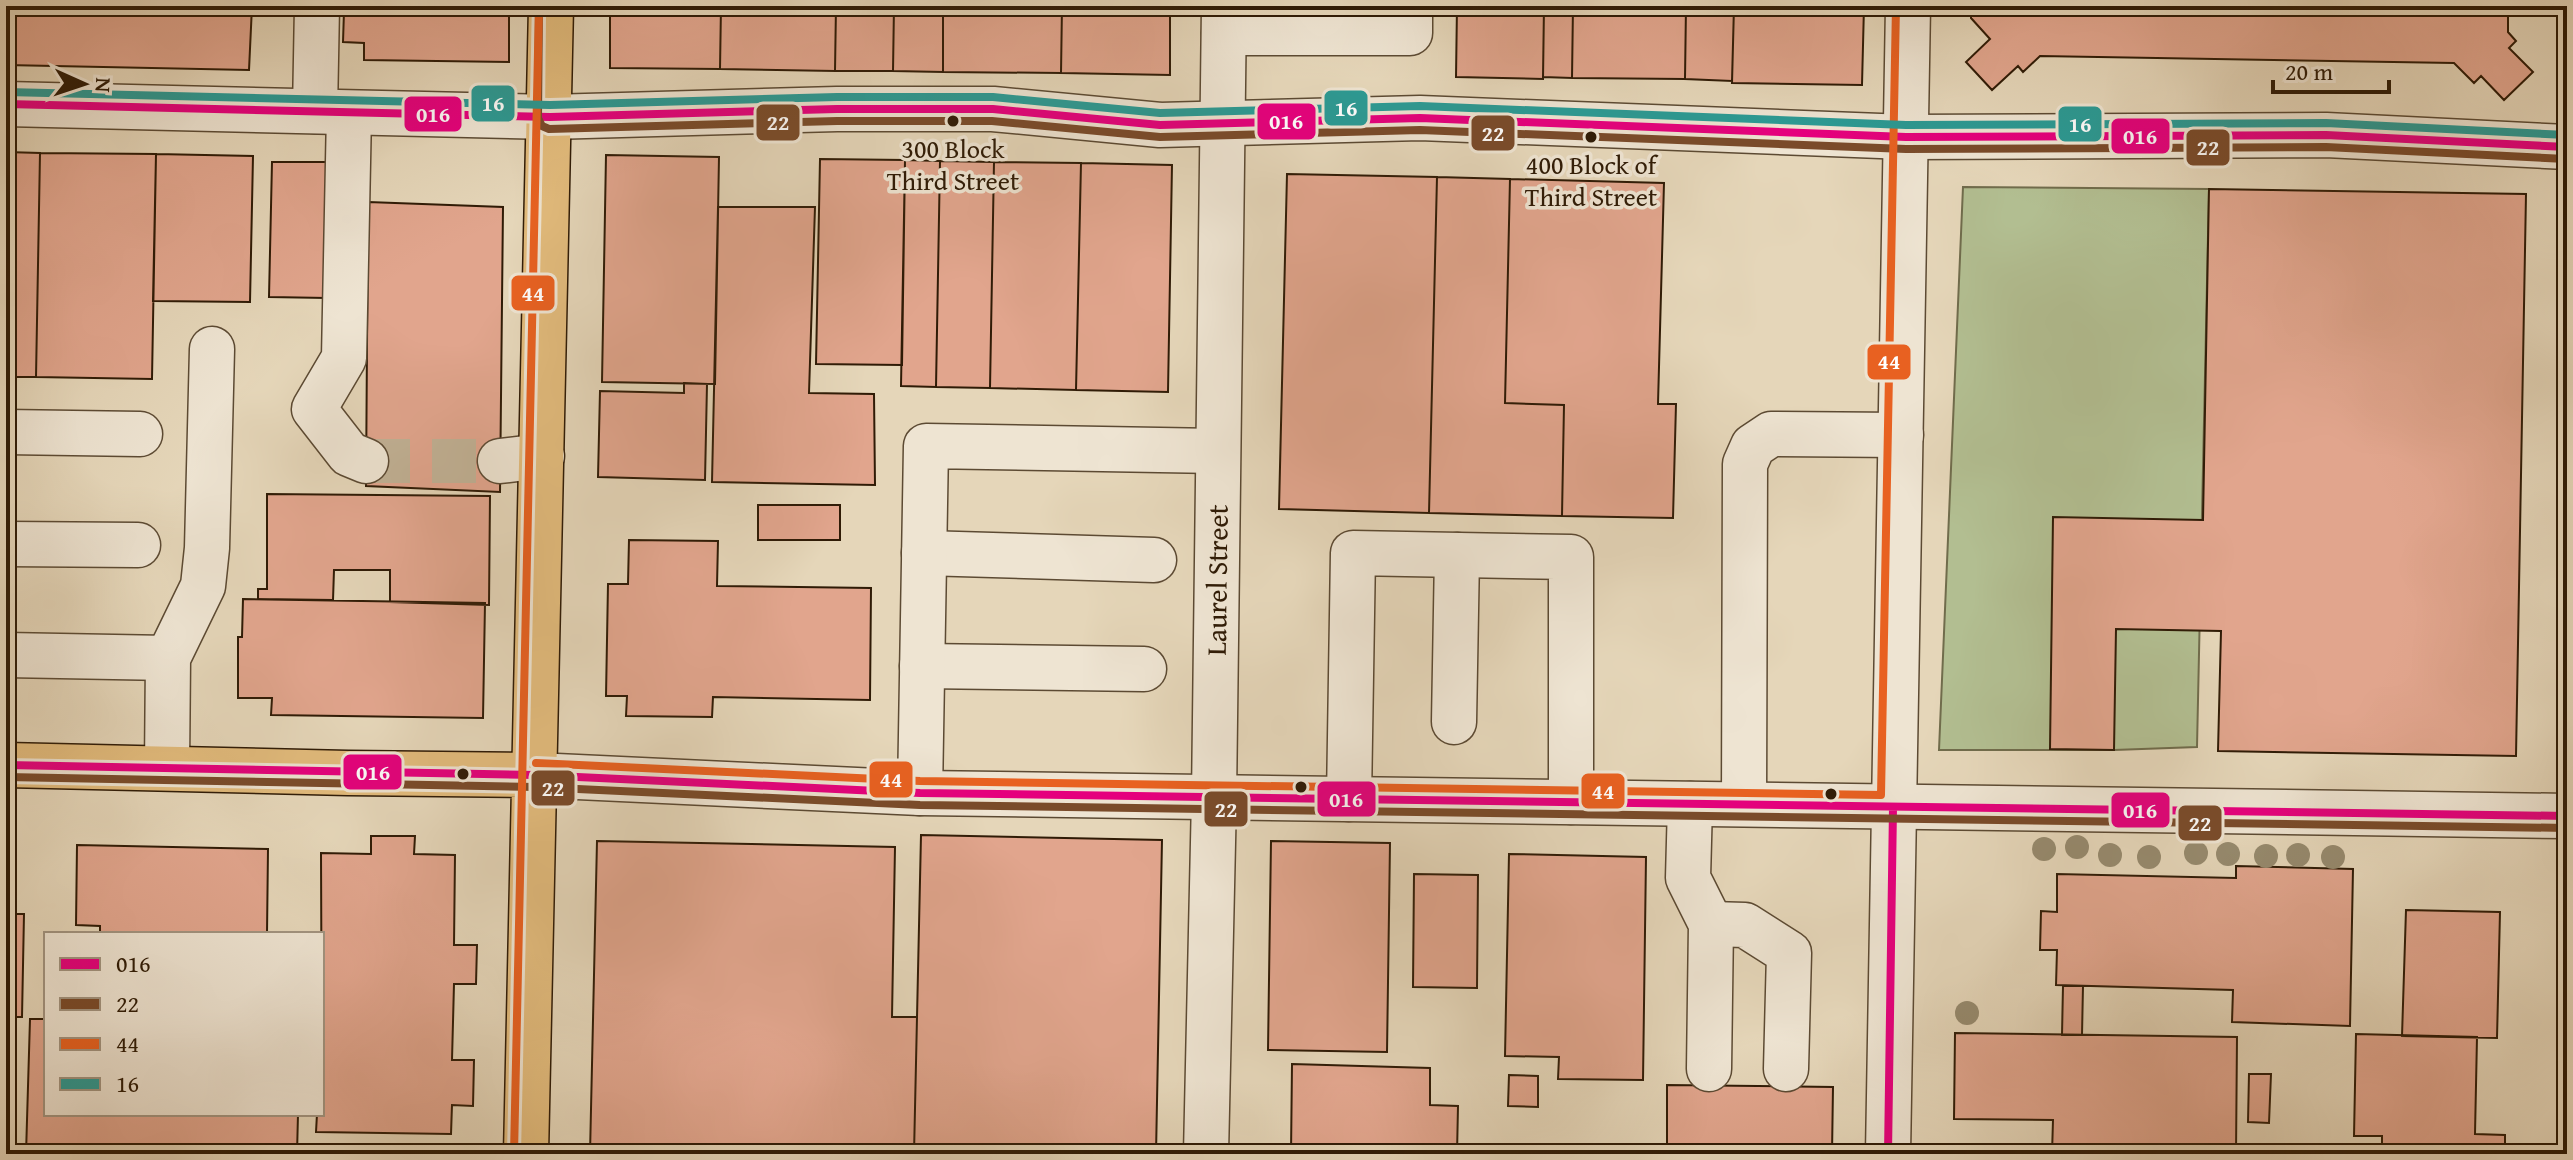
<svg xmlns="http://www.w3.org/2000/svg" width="2573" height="1160" font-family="'Gentium Book Plus',serif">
	<rect width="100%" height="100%" fill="#e5d6b9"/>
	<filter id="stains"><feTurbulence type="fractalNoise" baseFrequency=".0025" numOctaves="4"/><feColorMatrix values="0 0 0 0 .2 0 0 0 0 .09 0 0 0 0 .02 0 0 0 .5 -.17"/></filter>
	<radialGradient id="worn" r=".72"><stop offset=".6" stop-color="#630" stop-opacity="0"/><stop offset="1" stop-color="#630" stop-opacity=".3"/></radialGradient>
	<path fill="#b2be91" stroke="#706c4c" stroke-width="2" d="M1963,187L2209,189L2197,747L2114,750H1939Z"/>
	<path fill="#e1a58d" stroke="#2f1b06" stroke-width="2" d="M6,6H252L249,70L6,65Z
		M364,6H509V62L364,60V43L343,42L344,11L364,12Z
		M610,6H721L720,69L610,68Z
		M721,6H836L835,71L720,69Z
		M836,6H894L893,71H835Z
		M894,6H943V72L893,71Z
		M943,6H1062L1061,73L943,72Z
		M1062,6H1170V75L1061,73Z
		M1457,6H1544L1543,79L1456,77Z
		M1544,6H1573L1572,78L1543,77Z
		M1573,6H1686L1685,79L1572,78Z
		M1686,6H1734L1732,81L1685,79Z
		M1734,6H1864L1862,85L1732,83Z
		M1971,6H2508V32L2516,41L2509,48L2533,72L2504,100L2481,76L2474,83L2454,63L2040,56L2023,72L2018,66L1992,90L1966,62L1990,39L1971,18Z
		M6,152L40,153L36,377H6Z
		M40,153L156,154L152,379L36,377Z
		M156,154L253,156L250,302L153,301Z
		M606,155L719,157L715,384L602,382Z
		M820,159L905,160L902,365L816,364Z
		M905,160L940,161L936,387L901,386Z
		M940,161L994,162L990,388L936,387Z
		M272,162H330L327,298L269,297Z
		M994,162L1081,163L1076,390L990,388Z
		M1081,163L1172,165L1168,392L1076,390Z
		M1287,174L1437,177L1429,513L1279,509Z
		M1437,177L1510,179L1505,403L1564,405L1562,516L1429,513Z
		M1510,179L1664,183L1658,404H1676L1673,518L1562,516L1564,405L1505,403Z
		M2209,189L2526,194L2516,756L2218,751L2221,631L2116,629L2114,750L2050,749L2053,517L2203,520Z
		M368,202L503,207L500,492L366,486Z
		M718,207H815L809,393L874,394L875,485L712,482Z
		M684,383L707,384L705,480L598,477L600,391L684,393Z
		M267,494L490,496L489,605L390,602V570H334L333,600L258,599V589H267Z
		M758,505H840V540H758Z
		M629,540L718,541L717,586L871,588L870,700L713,697L712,717L626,716L627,696H606L608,584H628Z
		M243,599L485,603L483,718L271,715L272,698H238V637H242Z
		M921,835L1162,840L1156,1154H914Z
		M371,836H415L414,854L455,855L454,945H477L476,984H454L452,1060H474L473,1106L452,1105L451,1134L316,1132L317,1114H322L321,853L371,854Z
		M597,841L895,847L892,1017H917L914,1154H590Z
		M1271,841L1390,843L1387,1052L1268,1050Z
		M77,845L268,849L267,934H100V926L76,925Z
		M1509,854L1646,857L1643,1080L1558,1079L1559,1057L1505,1056Z
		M2236,866L2353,869L2350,1026L2232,1022L2233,990L2056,985L2057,950H2040L2041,911L2057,912V874L2236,878Z
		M1414,874L1478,875L1477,988L1413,987Z
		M2406,910L2500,912L2497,1038L2402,1036Z
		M6,914H24L22,1017H6Z
		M2063,986H2083L2082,1035H2062Z
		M30,1019H46V1114H298L297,1154H26Z
		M1955,1033L2237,1037L2236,1154H2052L2053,1120L1954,1119Z
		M2356,1034L2477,1037L2475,1134L2505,1135V1154H2382V1136H2354Z
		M1292,1064L1430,1068V1105L1458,1106L1457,1154H1291Z
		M2249,1074H2271L2269,1123L2248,1122Z
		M1509,1075L1538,1076V1107L1508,1106Z
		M1667,1085L1833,1087L1832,1154H1667Z
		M1513,1148H1554V1154H1505Z"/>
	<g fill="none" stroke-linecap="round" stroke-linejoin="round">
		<path stroke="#c1b195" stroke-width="44" stroke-dasharray="44 22" stroke-linecap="butt" d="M366,461H500"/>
		<defs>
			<g id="minor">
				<path d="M1224,33H1410V6"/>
				<path d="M6,104L550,117L837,109H993L1160,125L1420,118L1906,137L2326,135L2567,147"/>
				<path d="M315,111L317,6"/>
				<path d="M349,113L344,358L314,409L349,454L366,461"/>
				<path d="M6,432L140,434"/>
				<path d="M500,461L542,456"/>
				<path d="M6,544L138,545"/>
				<path d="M924,553L1154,560"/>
				<path d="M6,655L168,658"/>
				<path d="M922,666L1144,669"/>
				<path d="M1454,722L1457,555"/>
				<path d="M167,768L168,658L203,586L207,548L212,349"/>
				<path d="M535,775L920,793L2567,816"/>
				<path d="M920,793L926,446L1217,451"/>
				<path d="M1349,799L1353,553L1571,557V802"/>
				<path d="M1690,804L1688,878L1711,924L1709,1069"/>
				<path d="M1744,804L1745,464L1753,446L1771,434L1901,435"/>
				<path d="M1711,924L1745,925L1789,953L1786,1069"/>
				<path id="s1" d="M1206,1154L1214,798L1224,6"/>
				<path d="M1888,1154L1908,6"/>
			</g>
			<path id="major" d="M6,765L348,773L535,775
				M526,1154L551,6"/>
		</defs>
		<use href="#minor" stroke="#5c4a33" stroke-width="47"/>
		<use href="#major" stroke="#2f1b06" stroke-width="47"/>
		<use href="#minor" stroke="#eee4d2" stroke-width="44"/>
		<use href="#major" stroke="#e2bb7c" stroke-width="44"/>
		<defs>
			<path id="bus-1" d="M6,104L550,117L837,109H993L1160,125L1420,118L1906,137L2326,135L2567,147
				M6,765L535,775L920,793L2567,816
				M1888,1154L1893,807"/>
			<path id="bus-2" d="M539,6L538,118L542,126L549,129L837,121H992L1160,137L1420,130L1906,149L2326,147L2566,159
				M6,777L535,787L920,805L2567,828"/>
			<path id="bus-3" d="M536,763L920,781L1881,795L1896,6
				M514,1154L539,6"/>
			<path id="bus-4" d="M6,92L550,105L837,97H993L1160,113L1420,106L1906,125L2326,123L2567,135"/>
		</defs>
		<use href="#bus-1" stroke="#eee4d2" stroke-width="14"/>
		<use href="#bus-2" stroke="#eee4d2" stroke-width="14"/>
		<use href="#bus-3" stroke="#eee4d2" stroke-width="14"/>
		<use href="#bus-4" stroke="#eee4d2" stroke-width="14"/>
		<use href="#bus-1" stroke="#e5007d" stroke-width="8"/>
		<use href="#bus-2" stroke="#7a4b2a" stroke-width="8"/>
		<use href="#bus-3" stroke="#e86121" stroke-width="8"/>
		<use href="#bus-4" stroke="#2b9a94" stroke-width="8"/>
	</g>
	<g fill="#968a6e">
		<circle cx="2077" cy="847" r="12"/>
		<circle cx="2044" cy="849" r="12"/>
		<circle cx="2196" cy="853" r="12"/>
		<circle cx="2228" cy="854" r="12"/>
		<circle cx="2110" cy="855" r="12"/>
		<circle cx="2298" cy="855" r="12"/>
		<circle cx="2266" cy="856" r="12"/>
		<circle cx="2149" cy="857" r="12"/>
		<circle cx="2333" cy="857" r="12"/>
		<circle cx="1967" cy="1013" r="12"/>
	</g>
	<g fill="#2f1b06" stroke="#eee4d2" stroke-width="3">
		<circle cx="953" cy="121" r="7"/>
		<circle cx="1591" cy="137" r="7"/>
		<circle cx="463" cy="774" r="7"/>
		<circle cx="1301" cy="787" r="7"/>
		<circle cx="1831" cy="794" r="7"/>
	</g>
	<g text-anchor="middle" stroke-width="7" stroke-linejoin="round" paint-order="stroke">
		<g font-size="26" fill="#2f1b06" stroke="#eee4d2">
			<text x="953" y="158">300 Block<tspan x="953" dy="32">Third Street</tspan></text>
			<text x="1591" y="174">400 Block of<tspan x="1591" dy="32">Third Street</tspan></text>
		</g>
		<g font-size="28" fill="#2f1b06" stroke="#eee4d2">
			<text dy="10" stroke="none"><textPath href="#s1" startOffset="574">Laurel Street</textPath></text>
		</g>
	</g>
	<g stroke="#eee4d2" stroke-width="3">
		<rect x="470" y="84" width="46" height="39" rx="8" fill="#2b9a94"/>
		<rect x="1323" y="89" width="46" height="38" rx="8" fill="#2b9a94"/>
		<rect x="403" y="95" width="60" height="38" rx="8" fill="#e5007d"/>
		<rect x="1256" y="102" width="61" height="39" rx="8" fill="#e5007d"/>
		<rect x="755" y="103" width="46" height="39" rx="8" fill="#7a4b2a"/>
		<rect x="2057" y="105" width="46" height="38" rx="8" fill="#2b9a94"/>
		<rect x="1470" y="114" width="46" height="38" rx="8" fill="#7a4b2a"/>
		<rect x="2110" y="117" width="61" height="38" rx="8" fill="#e5007d"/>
		<rect x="2185" y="128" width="46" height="39" rx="8" fill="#7a4b2a"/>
		<rect x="510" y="274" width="46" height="38" rx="8" fill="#e86121"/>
		<rect x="1866" y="343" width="46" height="38" rx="8" fill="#e86121"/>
		<rect x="342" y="753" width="61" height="38" rx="8" fill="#e5007d"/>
		<rect x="868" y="760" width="46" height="39" rx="8" fill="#e86121"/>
		<rect x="530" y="769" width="46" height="38" rx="8" fill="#7a4b2a"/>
		<rect x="1580" y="772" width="46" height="38" rx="8" fill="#e86121"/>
		<rect x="1316" y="780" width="61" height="38" rx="8" fill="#e5007d"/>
		<rect x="1203" y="790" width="46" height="38" rx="8" fill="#7a4b2a"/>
		<rect x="2110" y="791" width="61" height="38" rx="8" fill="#e5007d"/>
		<rect x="2177" y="804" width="46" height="38" rx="8" fill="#7a4b2a"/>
	</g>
	<g font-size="22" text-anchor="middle" font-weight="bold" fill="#fff">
		<text x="493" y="111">16</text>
		<text x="1346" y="116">16</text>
		<text x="433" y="122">016</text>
		<text x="1286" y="129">016</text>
		<text x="778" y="130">22</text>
		<text x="2080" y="132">16</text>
		<text x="1493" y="141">22</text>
		<text x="2140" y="144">016</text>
		<text x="2208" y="155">22</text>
		<text x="533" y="301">44</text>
		<text x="1889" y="369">44</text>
		<text x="373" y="780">016</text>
		<text x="891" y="787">44</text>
		<text x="553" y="796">22</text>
		<text x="1603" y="799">44</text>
		<text x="1346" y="807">016</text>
		<text x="1226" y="817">22</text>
		<text x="2140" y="818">016</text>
		<text x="2200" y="831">22</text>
	</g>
	<rect width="2573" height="1160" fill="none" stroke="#e5d6b9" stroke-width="32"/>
	<rect x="8" y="8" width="2557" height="1144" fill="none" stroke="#2f1b06" stroke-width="4"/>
	<rect x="16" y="16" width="2541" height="1128" fill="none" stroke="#2f1b06" stroke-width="2"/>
	<rect x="44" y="932" width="280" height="184" fill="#eee4d2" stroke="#a29480" stroke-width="2"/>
	<rect x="60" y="958" width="40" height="12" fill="#e5007d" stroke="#a29480" stroke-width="2"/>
	<text x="116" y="972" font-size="24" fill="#2f1b06">016</text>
	<rect x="60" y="998" width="40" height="12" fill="#7a4b2a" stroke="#a29480" stroke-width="2"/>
	<text x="116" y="1012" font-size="24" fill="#2f1b06">22</text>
	<rect x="60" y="1038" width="40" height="12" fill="#e86121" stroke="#a29480" stroke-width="2"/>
	<text x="116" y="1052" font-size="24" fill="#2f1b06">44</text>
	<rect x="60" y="1078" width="40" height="12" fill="#2b9a94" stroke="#a29480" stroke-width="2"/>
	<text x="116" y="1092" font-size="24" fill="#2f1b06">16</text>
	<g transform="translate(84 84) rotate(93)" stroke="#eee4d2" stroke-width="6" paint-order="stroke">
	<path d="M0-6L14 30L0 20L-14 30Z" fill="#2f1b06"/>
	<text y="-12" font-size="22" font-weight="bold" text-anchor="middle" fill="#2f1b06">N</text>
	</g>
	<path d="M2273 80v12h116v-12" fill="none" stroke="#2f1b06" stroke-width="4"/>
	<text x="2285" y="80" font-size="24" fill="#2f1b06" stroke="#eee4d2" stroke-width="6" paint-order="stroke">20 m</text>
	<rect width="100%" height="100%" filter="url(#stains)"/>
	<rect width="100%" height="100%" fill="url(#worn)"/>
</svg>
